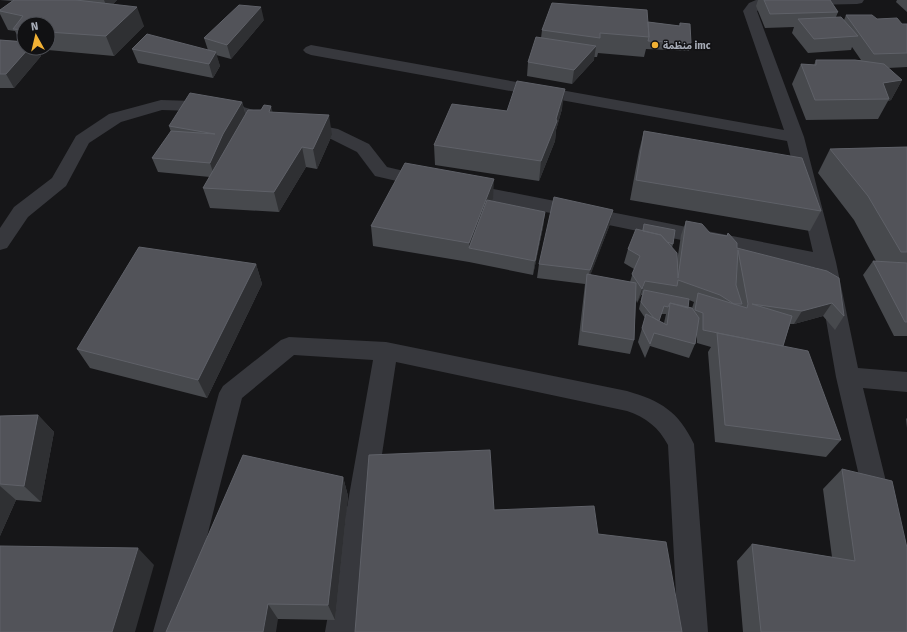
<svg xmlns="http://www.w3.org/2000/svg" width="907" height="632" font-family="'Fira Sans','Noto Sans Arabic',sans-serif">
	<rect width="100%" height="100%" fill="#161618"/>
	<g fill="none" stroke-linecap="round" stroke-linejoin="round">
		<path fill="#37383d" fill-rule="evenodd" d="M756,0H864L862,3L857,4L765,6L757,11L804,137L836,262L858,368L907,372V392L863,388L892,506L888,515L879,519L870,515L866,506L836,377L817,268L463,195L456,193L454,189L456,185L463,183L813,252L787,141L311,55L306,53L303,50L306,47L311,45L784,130L743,11L749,3Z
			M161,100L227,102L280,118L338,129L369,144L387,167L434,178L436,182L434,186L427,188L375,176L357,152L327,137L271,127L225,112L162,110L121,122L89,143L66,186L28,217L7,248L0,250V228L14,207L52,178L76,136L109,114Z
			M289,337L386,342L627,391C661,401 678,411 694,444L708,632H678L668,445C659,428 646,417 627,411L396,362L355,632H325L373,360L294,355L242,398L183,632H153L219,393L223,386L281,340Z"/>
	</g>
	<path fill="#47494d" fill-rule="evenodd" d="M0,0H117L113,4L144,26L114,56L37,49L41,56L14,88H0V40L20,41L15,31L8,30L0,14V10L12,1ZM24,24H48V48H24Z
		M758,0H830L838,12L836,17L844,20L846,15L877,19L902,24H907V67L888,68L902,80L891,100L888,101L878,119L806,120L792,84L801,64L814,65L816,60H861L852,47L851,50L808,53L792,33L794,27L765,28L756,6Z
		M897,0H907V12L896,2Z
		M264,20L231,59L216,55L220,66L213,78L138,63L132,49L208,50L204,38Z
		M648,22L679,26L680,23L691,43L689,51L646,49L644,57L598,53L597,57H594V60L572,84L527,76L528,62L541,38L542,30Z
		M242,102L246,114L261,110L273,112L332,135L317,169L306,167L279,212L210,208L203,188L210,177L158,172L152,158L171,132L169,126Z
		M562,109L556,130L555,141L539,181L435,165L434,145L507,111Z
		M644,131L821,211L810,231L630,200L639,151Z
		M907,147V336H894L863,275L873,261H876L854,220L818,173L830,149Z
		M493,199L492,201L545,212L543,227L533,275L469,262L373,246L371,226Z
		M613,210L610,224L590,275L630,282L634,269L624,263L628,249L642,230L644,224L673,244L672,248L677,262L681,235L686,221L710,233L727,236L728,233L737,248L827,271L844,316L835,330L823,316L794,324H790L783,346L841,440L826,457L715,442L708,352L711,347L697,343V333L695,344L689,358L650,346L645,358L638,342L645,318L639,309L642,295H641L637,303L636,300L634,340L630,354L578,345L585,284L537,278L539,264ZM689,300L694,302L692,308H688ZM661,314H666L664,323L659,321Z
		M256,264L262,284L207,398L90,368L77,349Z
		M38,415L54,432L41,502L16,500L0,536V416Z
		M907,418V428L906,419Z
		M842,469L907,632H743L737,561L752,544L832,557L823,489Z
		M343,477L348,496L335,620L278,619L166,632Z"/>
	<path fill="#2f3033" d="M104,0H117L108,10Z
		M137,7L144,26L114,56L106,36Z
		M261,7L264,20L231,59L227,45Z
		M596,46L594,60L572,84L574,70Z
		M29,48H37L41,56L14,88L6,74Z
		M216,52L220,66L213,78L209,64Z
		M902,80L891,100L888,101L889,99L883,83Z
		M565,89L562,109L556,130L555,141L539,181L541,161L556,119Z
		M242,102L246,116L215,178L210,163L223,134Z
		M271,106L276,125L269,112Z
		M329,115L332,135L317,169L313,149Z
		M302,147L306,167L279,212L274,192Z
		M494,179L493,199L474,249L469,248V243Z
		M613,210L610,224L587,284L590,270Z
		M545,212L543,227L533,275L535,261Z
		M256,264L262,284L207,398L198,380Z
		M645,281L641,295L637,303L642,289Z
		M832,303L823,316L794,324L802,311Z
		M38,415L54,432L41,502L24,486Z
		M343,477L348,496L335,620L328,605Z
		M0,486L16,500L0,536Z
		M138,548L154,565L135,632H112Z
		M268,604L278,619L276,632H263Z"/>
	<path fill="#525359" stroke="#5f6168" d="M14,0H76L137,7L106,36L48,32V24H24V30L13,29L23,16L0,11V10Z
		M764,0H830L838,12L770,14Z
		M552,3L647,10L649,37L600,33V38L542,30Z
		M239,5L261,7L227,45L204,38Z
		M846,15H872L877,19L897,18L902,24H907V53L874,54Z
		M841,17L858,36L814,39L798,19Z
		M648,22L680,26V23L690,24L691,43L648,41L649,37Z
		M147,34L216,52L209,64L132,49Z
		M536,37L596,46L574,70L528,62Z
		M0,40L24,42V48H29L6,74H0Z
		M816,60H855L884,64L902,80L883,83L889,99L815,100L801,64L816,65Z
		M517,81L565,89L556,119L557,121L541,161L434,145L452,104L507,111Z
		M190,93L242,102L223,134L210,163L152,158L171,131L215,134L169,126Z
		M264,105L271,106L269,112L329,115L313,149L302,147L274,192L203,188L248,110H261Z
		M644,131L802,158L821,211L636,180Z
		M907,147V252H901L868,196L830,149Z
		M405,163L494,179L469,243L371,226Z
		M554,197L613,210L590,270L539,264Z
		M487,200L545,212L535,261L469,248Z
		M686,221L702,224L710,233L727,236L728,233L737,243V248L827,271L839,278L844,316L832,303L802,311L752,304L792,316L783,346L703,330V313L695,310L698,293L747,308L748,304L738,250L736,285L742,304H734L720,295L678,280L677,286L645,281L642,289L632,274L640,256L628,249L636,229L661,235L677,253L678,278Z
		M644,224L675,230L673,244L667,242L661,235L643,231Z
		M139,247L256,264L198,380L77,349Z
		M873,261L907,263V322H905Z
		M587,274L636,283L634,340L582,331Z
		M644,290L689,299L688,308L670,303L668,307L664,306L659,321L654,318L641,302Z
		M670,303L692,308L699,318L695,344L654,333L650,344L642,328L646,314L667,325Z
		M717,333L808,351L841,440L725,425Z
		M38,415L24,486L0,484V416Z
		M490,450L494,510L594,506L598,534L666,542L682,632H355L369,455Z
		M243,455L343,477L328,605L268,604L263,632H166Z
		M842,469L892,481L907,548V632H761L752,544L855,561Z
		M0,546L138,548L112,632H0Z"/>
	<circle fill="#f2b134" stroke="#111113" stroke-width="1.5" cx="655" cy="45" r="4"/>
	<g text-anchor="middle" stroke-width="3" stroke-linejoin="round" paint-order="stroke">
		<g font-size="10" font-weight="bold" fill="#a8adb8" stroke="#111113" text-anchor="start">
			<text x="663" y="49">منظمة imc</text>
		</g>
	</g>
	<g transform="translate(36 36) rotate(352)"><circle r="19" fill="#111113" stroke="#4d4f55"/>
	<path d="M0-3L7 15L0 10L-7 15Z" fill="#f2b134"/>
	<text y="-6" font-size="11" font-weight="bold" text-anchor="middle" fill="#a8adb8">N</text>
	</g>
</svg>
